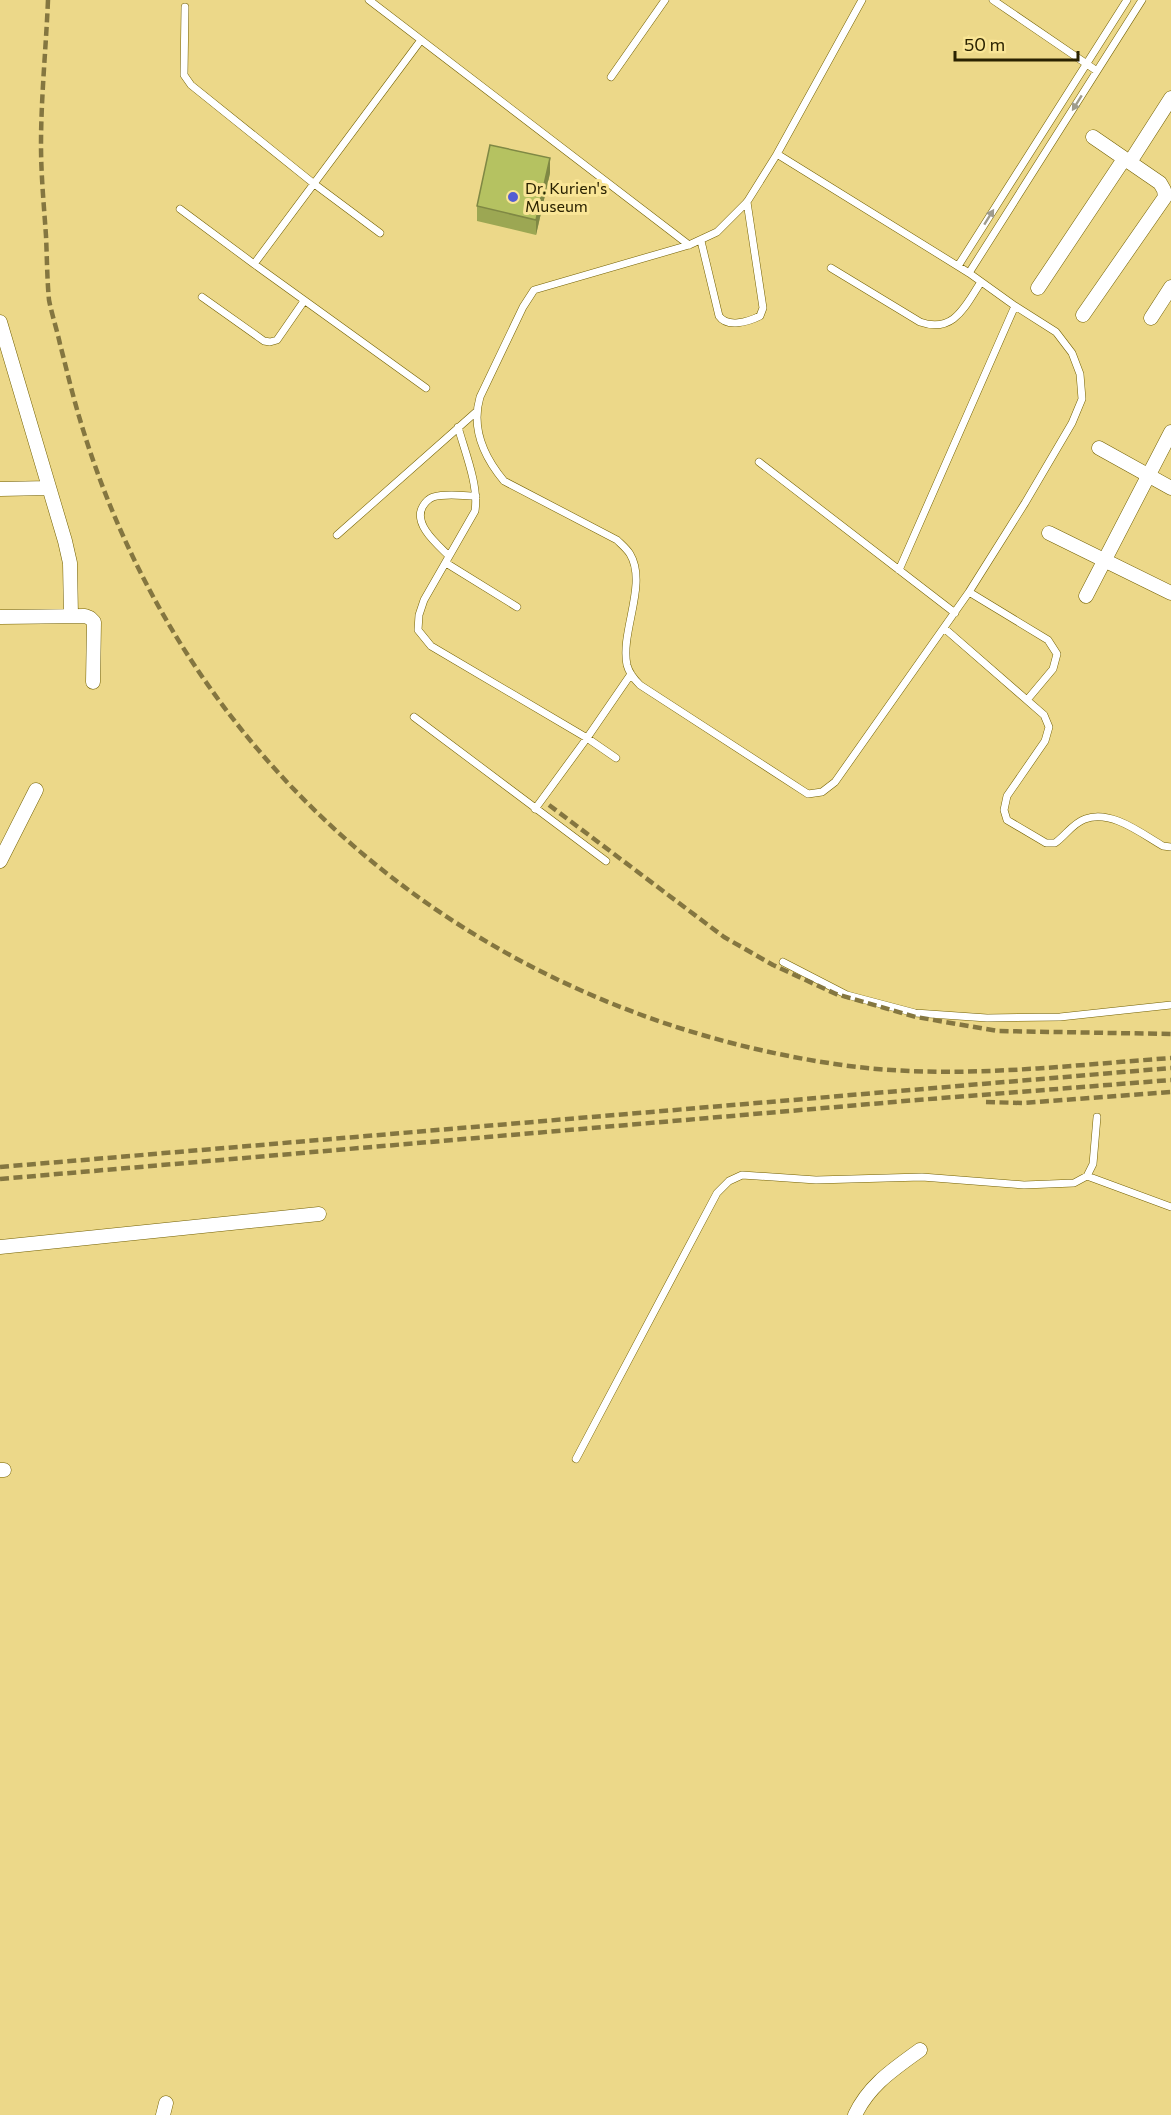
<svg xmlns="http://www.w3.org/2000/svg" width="1171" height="2115" font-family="Commissioner,sans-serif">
	<rect width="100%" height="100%" fill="#ecd889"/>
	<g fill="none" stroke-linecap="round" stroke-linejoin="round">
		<defs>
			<path id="service" d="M369,0L689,245
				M993,0L1097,71
				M185,7L184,75L191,85L313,183L380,233
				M421,40L254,264L426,388
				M611,77L665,0
				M777,154L969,273L1015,306L1056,332L1072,353L1080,374L1082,399L1072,423L1025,503L969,592L835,782L822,792L808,794L640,685C634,679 629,673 627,665C620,632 648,584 630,554C627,549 621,544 617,540L504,481C484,457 471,428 480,397L523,307L534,290L689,245L717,232L747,202L777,154L862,0
				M180,209L254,264
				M701,241L719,316C727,328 748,322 760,316L763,308L747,202
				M958,266L1127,0
				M831,268L920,322C954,334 965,306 981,282
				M969,273L1142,0
				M202,297L264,341L270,342L277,340L304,301
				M458,427C465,452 479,486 475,511L424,600L419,615L418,630L431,646L587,738L616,758
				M759,462L955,613
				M337,535L476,412
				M449,556C438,545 412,524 423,506C426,501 428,499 433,497C447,493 462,496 476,496
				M446,563L517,607
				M899,570L1015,306
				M969,592L1048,640L1057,654L1053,669L1027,700
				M944,628L1044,715L1049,727L1045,741L1007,796L1004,810L1007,820L1046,843H1055C1065,836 1073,823 1085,819C1111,809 1142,834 1163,846L1171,847
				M414,717L606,861
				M535,809L587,738L631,674
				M783,962L847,995L915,1013L987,1018L1060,1017L1171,1005
				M1087,1176L1171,1207
				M576,1459L717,1193L729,1181L742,1175L816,1180L922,1177L1024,1185L1074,1183L1087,1176L1093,1164L1097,1117"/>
			<path id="minor" d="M1130,162L1171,98
				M1038,288L1124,159
				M1083,315L1165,197L1164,190L1160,183L1093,137
				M1151,318L1171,287
				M0,322L65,541L70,563L71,616
				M1099,448L1171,488
				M0,489L49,488
				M1049,533L1171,593
				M1086,596L1171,432
				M0,617L85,616L90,618L94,622L93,682
				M0,861L36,790
				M0,1247L319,1214
				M0,1470H4
				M163,2115L166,2103
				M855,2115C869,2085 894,2069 920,2050"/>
		</defs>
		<use href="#service" stroke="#736002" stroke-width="8"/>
		<use href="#minor" stroke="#736002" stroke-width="15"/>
		<use href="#service" stroke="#fff" stroke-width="7"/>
		<use href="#minor" stroke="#fff" stroke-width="14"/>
		<path stroke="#847640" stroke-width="4.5" stroke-dasharray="9 4.5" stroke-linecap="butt" d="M48,0C46,48 41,97 41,145C41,176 44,206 46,236C47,257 47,279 49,300C52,315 57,330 60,344C67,371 73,397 81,423C186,772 478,1011 835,1064C946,1081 1060,1066 1171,1058
			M549,805L724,937L773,965L836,994L916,1017L998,1031L1171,1034
			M986,1102L1022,1103L1171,1092
			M0,1167L1171,1068
			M0,1179L917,1100L1171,1080"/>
	</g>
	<path fill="#9ca753" d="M550,173L536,235L477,221V206Z"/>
	<path fill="#7f8844" d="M550,158V173L536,235V220Z"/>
	<path fill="#b5c261" stroke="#7f8844" stroke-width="1.5" d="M490,145L550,158L536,220L477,206Z"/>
	<defs><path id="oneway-solid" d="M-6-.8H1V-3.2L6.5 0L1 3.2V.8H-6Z" transform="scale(1.5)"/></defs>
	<g fill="#9f9c8d">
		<use href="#oneway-solid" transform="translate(1077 103) rotate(122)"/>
		<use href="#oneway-solid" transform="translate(989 217) rotate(-58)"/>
	</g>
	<circle fill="#545dd3" stroke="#f9e596" stroke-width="2" cx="513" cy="197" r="6"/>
	<g text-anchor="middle" stroke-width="6" stroke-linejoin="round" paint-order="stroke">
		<g font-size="16" fill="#2a2201" stroke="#f9e596" text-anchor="start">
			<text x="525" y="194">Dr. Kurien's<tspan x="525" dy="18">Museum</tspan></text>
		</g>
	</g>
	<path d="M955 51v9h123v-9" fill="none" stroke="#2a2201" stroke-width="3"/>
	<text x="964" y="51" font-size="18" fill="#2a2201" stroke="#f9e596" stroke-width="4.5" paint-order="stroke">50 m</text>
</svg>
